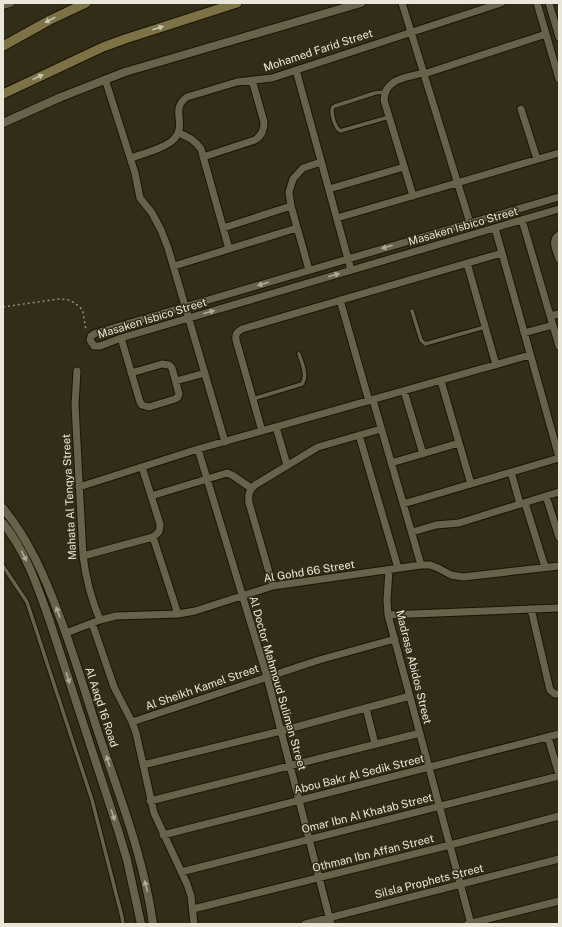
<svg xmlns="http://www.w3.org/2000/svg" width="562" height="927" font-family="'Public Sans',sans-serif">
	<rect width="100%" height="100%" fill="#322d19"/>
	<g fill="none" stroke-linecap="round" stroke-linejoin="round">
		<defs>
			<path id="service" d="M384,92L375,93L335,106L333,107C330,113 335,127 340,131L389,117
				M412,311L421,340L425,344L485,327
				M253,399L302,384C308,376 302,363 299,354
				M3,566L27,602L92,800L122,917L123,924"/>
			<path id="minor" d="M402,3L470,223
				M537,3L559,79
				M549,3L559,37
				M296,70L351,270
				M424,74L546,34
				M105,79L135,173L140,198L152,213L161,230L168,248L225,442
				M521,109L537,159
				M179,133C188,137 195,140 201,149L229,249
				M203,157L255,140C262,135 264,130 264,122L252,80
				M131,158C142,154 166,148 174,139C188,124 169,110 187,97L237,82L272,78L501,3
				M329,189L404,167
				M413,196L384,100C385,78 406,78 423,73
				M559,197L96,333L91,336L90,340L94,346H100L121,338L559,209
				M337,218L559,153
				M522,220L559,346
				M223,228L291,206
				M495,228L559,457
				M559,235C550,240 557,251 559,259
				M467,263L496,365
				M174,266L297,228
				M309,270L291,206L289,192L293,179L303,168L321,162
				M340,300L369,401
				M550,316L559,314
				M524,333L553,325
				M121,338L140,402L142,405L149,407L175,399L178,397L179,394L172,368L169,365L162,364L131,373
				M77,371L75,405L83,556C86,579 91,599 100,620
				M176,381L205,373
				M441,381L471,484
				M404,391L423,454
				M373,400L421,565
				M276,427L287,465
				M262,431L236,340C235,334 237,332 242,329L502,253
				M359,435L398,568
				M198,449L267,677L331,924
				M391,463L459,443
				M511,472L520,504
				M79,487L198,449L530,355
				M151,496L227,473L232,475L251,488
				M546,496L559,537
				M525,503L545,567
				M403,504L559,458
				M412,532L436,525L459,523L559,492
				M153,537L178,614
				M83,556L153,537C159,533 160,531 160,524L142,467
				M389,570L387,600L388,615L471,924
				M273,586L249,503C248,495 249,490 255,485L318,447L381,429
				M531,609L550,690L555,694H559
				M388,615L559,608
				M92,623L114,687L132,722L136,733L154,813L187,884L191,896L194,924
				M66,633L100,620L116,616L178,614L195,611L273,586L421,565H430L438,568L451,575L463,577L559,566
				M366,708L375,744
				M132,722L319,660L395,639
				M548,737L559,775
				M143,765L281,731L410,696
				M150,801L420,733
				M163,835L559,734
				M181,872L559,776
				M193,909L450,845L559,816
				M305,924L559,859
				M468,924L559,901"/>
			<path id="tertiary" d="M3,5L10,3
				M3,123L61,97L125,72L361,3
				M3,508C29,540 45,577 59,615C74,654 86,695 99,735C120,797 144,859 153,924
				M3,523C26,552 37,585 49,619L118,830L127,860L141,924"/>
			<path id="secondary" d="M3,46L50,20L86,3
				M3,94L103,47L125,39L237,3"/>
		</defs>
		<use href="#service" stroke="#1a1503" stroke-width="5.5"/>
		<use href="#minor" stroke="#1a1503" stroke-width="9"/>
		<use href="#tertiary" stroke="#1a1503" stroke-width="10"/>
		<use href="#secondary" stroke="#1a1503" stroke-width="11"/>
		<path stroke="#938f7f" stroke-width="1.5" stroke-dasharray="2 3" stroke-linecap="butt" d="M3,307L58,299L70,300L80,307L83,312L86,330"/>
		<use href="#service" stroke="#67624c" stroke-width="3.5"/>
		<use href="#minor" stroke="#67624c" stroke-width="7"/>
		<use href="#tertiary" stroke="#67624c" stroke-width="8"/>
		<use href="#secondary" stroke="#7d7246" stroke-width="9"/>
	</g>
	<defs><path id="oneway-solid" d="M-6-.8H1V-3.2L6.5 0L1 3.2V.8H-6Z"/></defs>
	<g fill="#c9c4ae">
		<use href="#oneway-solid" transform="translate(50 20) rotate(153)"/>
		<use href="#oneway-solid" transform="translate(158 28) rotate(-18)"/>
		<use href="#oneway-solid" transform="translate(38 77) rotate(-26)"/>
	</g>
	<g fill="#afab9a">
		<use href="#oneway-solid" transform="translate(387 247) rotate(164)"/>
		<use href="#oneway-solid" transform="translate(334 275) rotate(-16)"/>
		<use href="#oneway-solid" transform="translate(263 284) rotate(164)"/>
		<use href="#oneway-solid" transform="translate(209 312) rotate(-16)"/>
		<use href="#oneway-solid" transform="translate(24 556) rotate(64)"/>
		<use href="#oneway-solid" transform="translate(58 612) rotate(-110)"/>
		<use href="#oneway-solid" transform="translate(68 678) rotate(72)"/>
		<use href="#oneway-solid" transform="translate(108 761) rotate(-108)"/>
		<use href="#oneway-solid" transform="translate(113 815) rotate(72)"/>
		<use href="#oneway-solid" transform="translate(146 886) rotate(-104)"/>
	</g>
	<g text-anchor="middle" stroke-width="3" stroke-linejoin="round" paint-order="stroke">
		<g font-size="11" fill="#eae7da" stroke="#322d19">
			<text transform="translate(318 50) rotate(-18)" y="4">Mohamed Farid Street</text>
			<text transform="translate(463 226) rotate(-16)" y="4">Masaken Isbico Street</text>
			<text transform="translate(152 318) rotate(-17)" y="4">Masaken Isbico Street</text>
			<text transform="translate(69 497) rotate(-93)" y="4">Mahata Al Tenqya Street</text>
			<text transform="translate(309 571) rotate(-9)" y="4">Al Gohd 66 Street</text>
			<text transform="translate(414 667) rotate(76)" y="4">Madrasa Abidos Street</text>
			<text transform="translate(278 683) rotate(74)" y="4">Al Doctor Mahmoud Suliman Street</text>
			<text transform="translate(202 687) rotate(-19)" y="4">Al Sheikh Kamel Street</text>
			<text transform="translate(102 707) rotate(72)" y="4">Al Aaqd 16 Road</text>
			<text transform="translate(359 774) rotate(-14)" y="4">Abou Bakr Al Sedik Street</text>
			<text transform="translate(367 813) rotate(-14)" y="4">Omar Ibn Al Khatab Street</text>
			<text transform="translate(373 853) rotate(-14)" y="4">Othman Ibn Affan Street</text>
			<text transform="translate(429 881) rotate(-14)" y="4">Silsla Prophets Street</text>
		</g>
	</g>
	<rect width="562" height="927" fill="none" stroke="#eae7da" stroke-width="8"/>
</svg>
